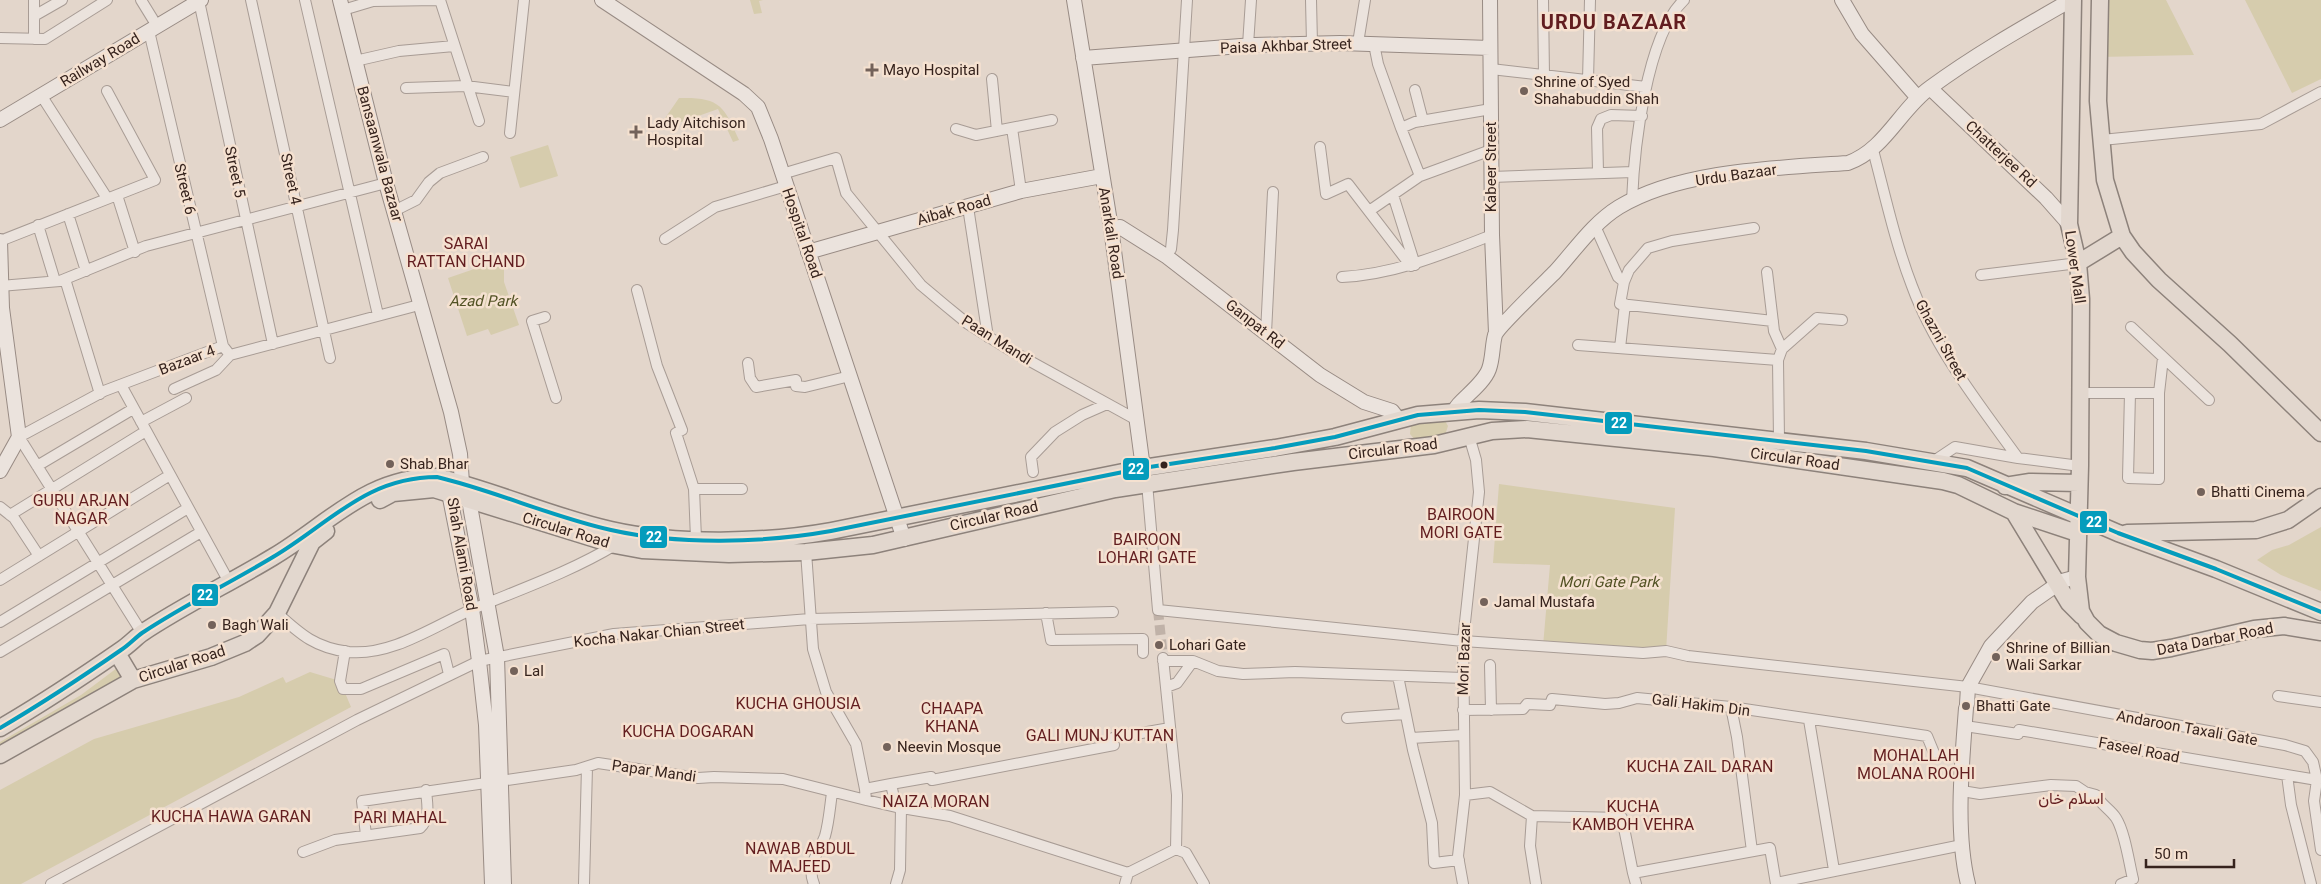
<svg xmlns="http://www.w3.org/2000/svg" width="2321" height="884" font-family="Georgia,Vazirmatn,serif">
	<rect width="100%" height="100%" fill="#e3d6cb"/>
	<path fill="#d6ccad" d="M750,0H763L759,1L762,13L754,14Z
		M2100,0H2166L2194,55L2099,57Z
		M2245,0H2321V79L2292,93Z
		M679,98C719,97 724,105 739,140L733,142L718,109L670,126L668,123L659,127Z
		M548,145L558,176L520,188L510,157Z
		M504,263V282L519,325L491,335L488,329L467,336L448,278L480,267Z
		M1444,419L1448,426L1445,435L1415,440L1410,434L1411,424Z
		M1499,484L1675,508L1666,651L1543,646L1550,565L1493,563Z
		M2321,527V591L2281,575L2257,560L2272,550L2289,545Z
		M117,668L122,678L0,749V742L81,695Z
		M310,672L340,681L351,707L21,884H0V790L94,739L239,697L283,677L286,683Z"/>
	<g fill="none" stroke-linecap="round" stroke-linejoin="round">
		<path stroke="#c0b2a8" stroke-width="10" stroke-dasharray="10 5" stroke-linecap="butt" d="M1158,610L1163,658"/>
		<defs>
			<path id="street" d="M141,0L157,26
				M251,0L330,358
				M305,0L378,315
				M440,0L479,121
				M1311,0L1312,43
				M1543,0L1544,75
				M199,1L273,344
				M343,10L373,1L438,0
				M34,16L62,0
				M149,31L223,346
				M0,38L45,39L107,0
				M34,39V0
				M1358,43L1365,0
				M1374,44L1378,64L1401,128
				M1248,45L1251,0
				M355,61L399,51L454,46
				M1491,69L1646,87
				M992,79L997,131
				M1588,80L1590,0
				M406,88L466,86L514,92
				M1415,90L1423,121
				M41,95L107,198
				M1012,128L1021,191
				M956,129L976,135L1052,120
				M510,133L524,0
				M2102,140L2261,124L2321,92
				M1320,147L1326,194L1348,184L1411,266
				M1873,150C1885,195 1895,242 1912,286C1935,349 1979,404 2018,458L2080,466
				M1598,172L1597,128L1601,119L1611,115L1642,116
				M782,174L836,158L846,193L921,285L946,306L968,324L1008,349L1137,420
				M1420,176L1401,128L1415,122L1491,109
				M1492,177L1633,172
				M117,195L135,252
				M1393,195L1415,265
				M1632,201C1634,149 1646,36 1684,0
				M968,207L988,337
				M394,211L416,200L429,182L440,173L483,157
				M1369,211L1420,176L1491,150
				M68,214L86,271
				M38,225L55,281
				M1595,226L1618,277L1624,282
				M1754,228L1672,241L1648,248L1629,270L1624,282L1620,304L1773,321
				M665,239L715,207L786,186
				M0,241L155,180L107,91
				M1166,256L1171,249L1173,230L1187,0
				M1767,272L1774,331L1782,349
				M1981,275L2078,263
				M1342,277C1396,274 1443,254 1492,235
				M65,279L100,394
				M0,286L60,281L146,246L386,183
				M637,290L657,366L682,430L676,433L694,489L696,539
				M545,317L532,321L556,398
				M2131,327L2209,400
				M1266,333L1273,192
				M1578,345L1778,360L1779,440
				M1620,348L1625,304
				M1778,360L1782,349L1817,318L1842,320
				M748,363L750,378L756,387L796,380V386L805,387L850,376
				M121,385L229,582
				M174,389L216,370L230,355
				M2081,393H2159
				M2130,393L2128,478L2159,479V393L2163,358
				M141,422L186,398
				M1934,461L1955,447L2018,458
				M37,466L133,409
				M1033,472L1031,457L1055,432L1082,415L1107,404
				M1147,483L1158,610L1463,641L1643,653L1666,651L1688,656L1968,687L2285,745L2305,751L2313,762L2317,780L2314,801L2321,850
				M694,489H742
				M0,507L14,518L39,556
				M10,515L146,431
				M806,552L813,649L826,692L856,744L865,789
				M0,580L170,475
				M277,613C301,635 316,648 349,652C392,656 434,626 473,609C521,589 570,572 615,545
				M1046,613L1051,640L1143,639V653
				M0,622L188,508
				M142,633L19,437L104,391L223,346L230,355L419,305
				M345,651L340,681L343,689H361L444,654L449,674
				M0,652L201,532
				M1163,658L1177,795L1176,849
				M1163,661H1193
				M1490,665L1491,710
				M1398,676L1413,750L1432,823L1434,863L1459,860
				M1166,687L1177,683L1193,661L1218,671L1243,674L1295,672L1463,678
				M2278,696L2321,702
				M1731,707L1737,737L1752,851
				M1463,710L1523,709L1527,704L1550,705L1552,699L1605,704L1619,703L1637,698L1731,707L1927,736L1934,753
				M1347,718L1405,714
				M1809,720L1834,870
				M1965,726L2018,734L2019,730L2317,780
				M1411,738L1463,735
				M2287,775L2291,805L2311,884
				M891,784L931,777L932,780L1114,745L1113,738L1170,728
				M1962,791L1980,794L2051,785L2076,786L2085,792L2096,795C2101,805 2110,809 2116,818C2125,832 2129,863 2133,879L2121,884
				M1465,795L1490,792L1532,816L1622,818L1633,873L1770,848L1776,884
				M896,807L891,784L865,789L866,800L896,807L950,816L1128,873
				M1532,816L1530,846L1536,884
				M366,835L362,801L576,770L598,763L698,778L714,777L783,779L866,800
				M1176,849L1186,853L1204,884
				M303,852L335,840L420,828C431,818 427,804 426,790
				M1128,873L1176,849
				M1633,873L1636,884
				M1776,883L1962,845
				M51,884L357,720L479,661L614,634L810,619L1113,612
				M584,884L587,767
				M814,884C806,866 819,852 825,836C829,822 830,806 832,793
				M896,884L900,870L901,808
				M1125,884L1128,873
				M1463,884L1458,856L1465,795L1463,641L1479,492L1476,460L1469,436"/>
			<path id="secondary" d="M340,0L386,183L451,412L460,454L462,483L469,500L497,657L504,884
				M602,0L744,94L758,107L771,139L904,539
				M1074,0L1111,228L1143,468
				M1490,0L1492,235L1496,333
				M1842,0L1862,34L1918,98
				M1083,58L1254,45L1340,43L1490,48
				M1930,88L2046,198L2069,224
				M0,120L201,0
				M1111,228L1120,227L1166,256L1320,375L1364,402L1392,411L1399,420
				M0,241L2,308L19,437L0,471
				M808,252L1021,191L1102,176
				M1455,411C1455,403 1483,386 1489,369C1493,358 1492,346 1495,335C1498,327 1545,282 1555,272C1575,250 1593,223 1619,207C1680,170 1777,168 1848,163C1885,150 1900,109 1931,87C1976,54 2024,27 2071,0
				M456,488L449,493L472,609L479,661L486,725L492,884
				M1967,704L1968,687L1991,646L2032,602L2062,581L2077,577
				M1966,708C1962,763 1955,831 1968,884"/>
			<path id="primary" d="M2073,0L2069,224L2078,263L2081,299L2080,466L2077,577L2081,611L2087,622L2099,634L2116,643L2140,650L2152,651L2171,648L2254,629L2284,626L2321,632
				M2100,0L2098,101L2105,180L2122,236L2133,252L2159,280L2230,344L2321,433
				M2078,263L2122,236
				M2005,486L2030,482L2079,483
				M380,500L393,493L434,489L615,545L642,550L729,554L806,552L873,545L1115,489L1293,462L1434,445L1492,431L1527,429L1714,448L1943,481L1958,485L2014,512L2077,533
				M2014,512L2069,603L2082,616
				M2127,533L2256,530L2288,520L2321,497
				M117,653L133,680
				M0,728C41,704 82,677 121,650C129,645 135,638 142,633C184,605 230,583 273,557C329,524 366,477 437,477C496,491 552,517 611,530C677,545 764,543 831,531L1143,468L1275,448L1335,437L1418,415L1479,410L1525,412L1866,451L1967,468L2118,533L2216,569L2321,612
				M0,755L133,680L211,657L245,643L257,635L277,613L312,542L326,531"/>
		</defs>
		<use href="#street" stroke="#a89c95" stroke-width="12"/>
		<use href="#secondary" stroke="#988b84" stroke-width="16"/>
		<use href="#primary" stroke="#8d827b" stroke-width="19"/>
		<use href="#street" stroke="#ebe3dd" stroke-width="10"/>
		<use href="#secondary" stroke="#ebe3dd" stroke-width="14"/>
		<use href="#primary" stroke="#e2d7ce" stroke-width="16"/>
		<defs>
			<path id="bus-1" d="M0,728C41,704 82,677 121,650C129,645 135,638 142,633C184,605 230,583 273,557C329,524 366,477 437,477C496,491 552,517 611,530C677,545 764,543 831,531L1143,468L1275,448L1335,437L1418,415L1479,410L1525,412L1866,451L1967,468L2118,533L2216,569L2321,612"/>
		</defs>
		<use href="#bus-1" stroke="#f5e1d0" stroke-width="8"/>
		<use href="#bus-1" stroke="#059cbc" stroke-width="4"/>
	</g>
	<g fill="#73625a" stroke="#f5e1d0" stroke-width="2">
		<path d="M869.5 62.5h5v5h5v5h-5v5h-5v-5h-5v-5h5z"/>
		<circle cx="1524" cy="91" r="5"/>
		<path d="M633.5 124.5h5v5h5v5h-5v5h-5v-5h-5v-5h5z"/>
		<circle cx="390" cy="464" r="5"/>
		<circle cx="2201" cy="492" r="5"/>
		<circle cx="1484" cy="602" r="5"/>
		<circle cx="212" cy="625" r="5"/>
		<circle cx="1159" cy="645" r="5"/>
		<circle cx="1996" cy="657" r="5"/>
		<circle cx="514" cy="671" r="5"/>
		<circle cx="1966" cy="706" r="5"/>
		<circle cx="887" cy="747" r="5"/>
	</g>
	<circle fill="#36231d" stroke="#f5e1d0" stroke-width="2" cx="1164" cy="465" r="4.5"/>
	<g text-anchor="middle" stroke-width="5" stroke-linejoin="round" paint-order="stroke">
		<g font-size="15" fill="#36231d" stroke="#f5e1d0">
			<text transform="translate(1286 46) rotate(-2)" y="5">Paisa Akhbar Street</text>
			<text transform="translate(100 60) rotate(-31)" y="5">Railway Road</text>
			<text transform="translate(380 154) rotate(75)" y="5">Bansaanwala Bazaar</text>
			<text transform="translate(2001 154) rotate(43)" y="5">Chatterjee Rd</text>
			<text transform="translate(1491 167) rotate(-90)" y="5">Kabeer Street</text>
			<text transform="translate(235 172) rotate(78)" y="5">Street 5</text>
			<text transform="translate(1736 175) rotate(-8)" y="5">Urdu Bazaar</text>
			<text transform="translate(291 179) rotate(78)" y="5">Street 4</text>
			<text transform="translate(185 189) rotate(77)" y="5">Street 6</text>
			<text transform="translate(954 210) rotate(-16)" y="5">Aibak Road</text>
			<text transform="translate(802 233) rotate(71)" y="5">Hospital Road</text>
			<text transform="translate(1111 233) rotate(81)" y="5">Anarkali Road</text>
			<text transform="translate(2075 267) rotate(82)" y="5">Lower Mall</text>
			<text transform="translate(1255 324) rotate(38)" y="5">Ganpat Rd</text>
			<text transform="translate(997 340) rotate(32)" y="5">Paan Mandi</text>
			<text transform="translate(1941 340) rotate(61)" y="5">Ghazni Street</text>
			<text transform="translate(187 360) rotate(-21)" y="5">Bazaar 4</text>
			<text transform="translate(1393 449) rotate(-7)" y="5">Circular Road</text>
			<text transform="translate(1795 459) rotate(8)" y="5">Circular Road</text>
			<text transform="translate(994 516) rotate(-13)" y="5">Circular Road</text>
			<text transform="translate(566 530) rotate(17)" y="5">Circular Road</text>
			<text transform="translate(462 554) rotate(80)" y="5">Shah Alami Road</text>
			<text transform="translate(659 633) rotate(-6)" y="5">Kocha Nakar Chian Street</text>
			<text transform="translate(2215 639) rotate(-11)" y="5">Data Darbar Road</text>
			<text transform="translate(1464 659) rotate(-88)" y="5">Mori Bazar</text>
			<text transform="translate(182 664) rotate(-18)" y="5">Circular Road</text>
			<text transform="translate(1701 705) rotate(7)" y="5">Gali Hakim Din</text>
			<text transform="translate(2187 728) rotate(10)" y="5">Andaroon Taxali Gate</text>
			<text transform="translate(2139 750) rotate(11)" y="5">Faseel Road</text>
			<text transform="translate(654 771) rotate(8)" y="5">Papar Mandi</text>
		</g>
		<g font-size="15" fill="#36231d" stroke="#f5e1d0" text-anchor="start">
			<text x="883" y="75">Mayo Hospital</text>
			<text x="1534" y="87">Shrine of Syed<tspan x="1534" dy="17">Shahabuddin Shah</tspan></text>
			<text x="647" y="128">Lady Aitchison<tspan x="647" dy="17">Hospital</tspan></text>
			<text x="400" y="469">Shab Bhar</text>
			<text x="2211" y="497">Bhatti Cinema</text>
			<text x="1494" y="607">Jamal Mustafa</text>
			<text x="222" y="630">Bagh Wali</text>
			<text x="1169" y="650">Lohari Gate</text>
			<text x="2006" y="653">Shrine of Billian<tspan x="2006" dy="17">Wali Sarkar</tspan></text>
			<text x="524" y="676">Lal</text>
			<text x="1976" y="711">Bhatti Gate</text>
			<text x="897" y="752">Neevin Mosque</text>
		</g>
		<g font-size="15" font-style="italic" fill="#525224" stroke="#f5e1d0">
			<text x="483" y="306">Azad Park</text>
			<text x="1609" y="587">Mori Gate Park</text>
		</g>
		<g font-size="16" fill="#621d1f" stroke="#f5e1d0">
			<text x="466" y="249">SARAI<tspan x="466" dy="18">RATTAN CHAND</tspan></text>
			<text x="81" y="506">GURU ARJAN<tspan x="81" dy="18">NAGAR</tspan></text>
			<text x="1461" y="520">BAIROON<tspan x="1461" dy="18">MORI GATE</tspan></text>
			<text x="1147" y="545">BAIROON<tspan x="1147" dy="18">LOHARI GATE</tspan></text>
			<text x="798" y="709">KUCHA GHOUSIA</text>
			<text x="952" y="714">CHAAPA<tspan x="952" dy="18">KHANA</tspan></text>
			<text x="688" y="737">KUCHA DOGARAN</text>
			<text x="1100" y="741">GALI MUNJ KUTTAN</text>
			<text x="1916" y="761">MOHALLAH<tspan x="1916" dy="18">MOLANA ROOHI</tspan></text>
			<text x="1700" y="772">KUCHA ZAIL DARAN</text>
			<text x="2071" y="804">اسلام خان</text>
			<text x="936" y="807">NAIZA MORAN</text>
			<text x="1633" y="812">KUCHA<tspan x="1633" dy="18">KAMBOH VEHRA</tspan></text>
			<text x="231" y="822">KUCHA HAWA GARAN</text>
			<text x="400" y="823">PARI MAHAL</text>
			<text x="800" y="854">NAWAB ABDUL<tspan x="800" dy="18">MAJEED</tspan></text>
		</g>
		<g font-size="20" font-weight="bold" letter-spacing="1" fill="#621d1f" stroke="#f5e1d0">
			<text x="1614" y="29">URDU BAZAAR</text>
		</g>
	</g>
	<g stroke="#f5e1d0" stroke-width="2">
		<rect x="1604" y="411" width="29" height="24" rx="5" fill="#059cbc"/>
		<rect x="1122" y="457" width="28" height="24" rx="5" fill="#059cbc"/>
		<rect x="2079" y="510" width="29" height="24" rx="5" fill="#059cbc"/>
		<rect x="639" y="525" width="29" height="24" rx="5" fill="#059cbc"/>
		<rect x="191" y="583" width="28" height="24" rx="5" fill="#059cbc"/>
	</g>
	<g font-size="14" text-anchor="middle" font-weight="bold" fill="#fff">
		<text x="1619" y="428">22</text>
		<text x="1136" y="474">22</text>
		<text x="2094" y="527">22</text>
		<text x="654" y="542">22</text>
		<text x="205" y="600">22</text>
	</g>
	<path d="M2146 859v8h88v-8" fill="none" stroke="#36231d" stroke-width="2.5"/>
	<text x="2154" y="859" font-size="15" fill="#36231d" stroke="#f5e1d0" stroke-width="4" paint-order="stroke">50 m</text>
</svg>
